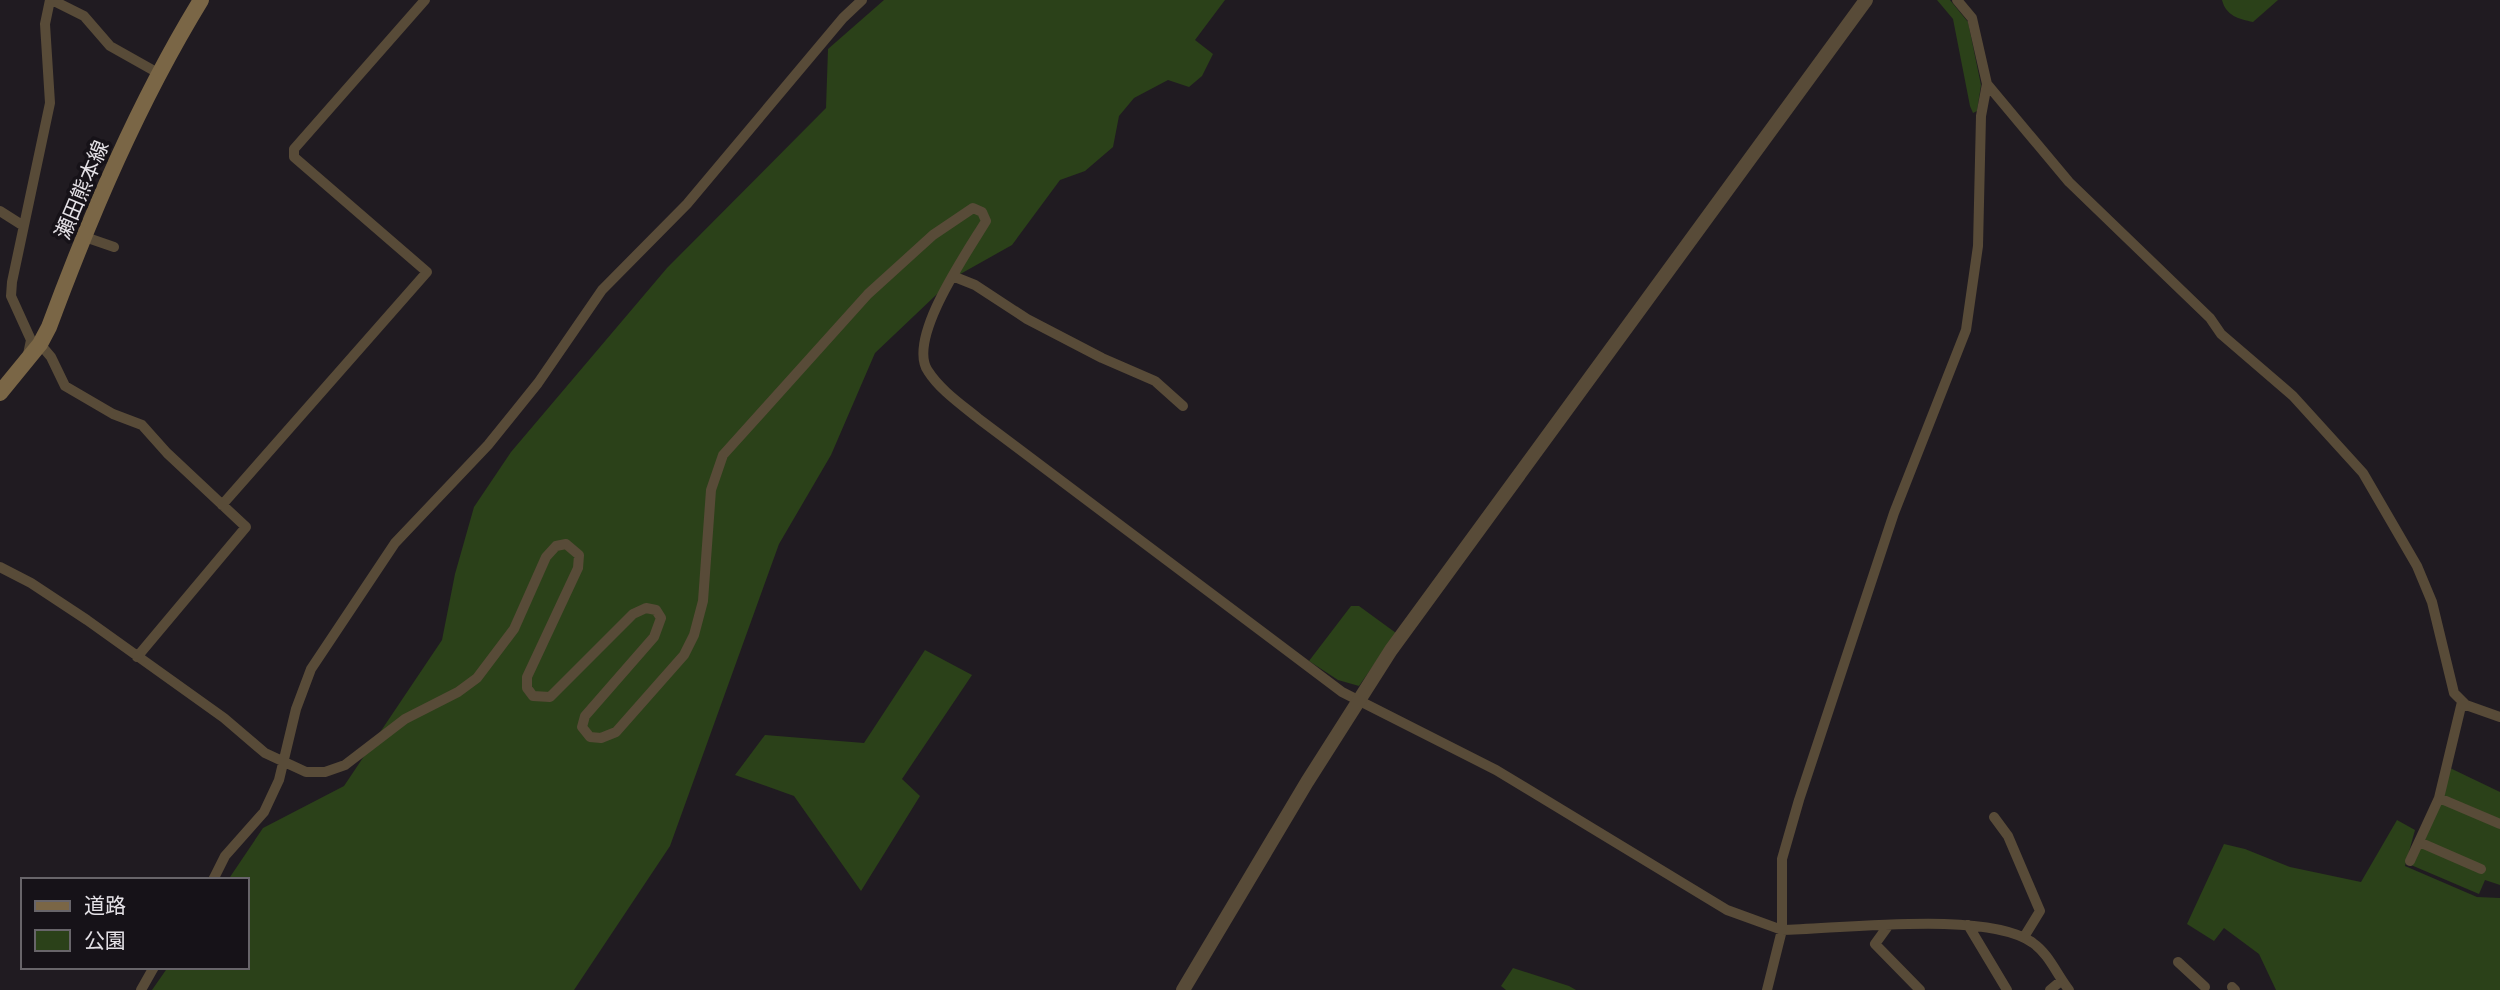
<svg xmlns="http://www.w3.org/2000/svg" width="2500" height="990" font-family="'Nunito Sans','Noto Sans JP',sans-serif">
	<rect width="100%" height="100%" fill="#201b21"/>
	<path fill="#2b4119" d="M884,0H1225L1195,40L1213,54L1202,76L1189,87L1168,80L1134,98L1119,116L1113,147L1085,171L1060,180L1012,245L955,277L875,353L831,455L779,544L670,846L574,990H152L168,967H247V880H228L263,828L344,786L442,640L455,574L474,507L511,452L667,268L826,108L828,49Z
		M1937,0H1950L1968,22L1981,85L1977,111L1973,113L1970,106L1953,19Z
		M2222,0H2278L2253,22C2239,19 2226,16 2222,0Z
		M1351,606H1359L1396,633L1359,686L1338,680L1309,661Z
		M925,650L972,675L902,779L920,796L861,891L794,796L735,775L765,735L864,743Z
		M2450,768L2500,792V885L2485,880L2479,894L2411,865Z
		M2397,820L2415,830L2405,866L2477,897L2500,898V990H2276L2259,954L2224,928L2214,941L2187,924L2224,844L2245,849L2290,867L2361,882Z
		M1513,968L1569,986L1576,990H1506L1501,986Z"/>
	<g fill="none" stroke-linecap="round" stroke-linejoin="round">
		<path stroke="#584b38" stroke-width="10" d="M52,0L84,16L110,46L158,73
			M1987,84L2069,182L2210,318L2221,334L2293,396L2363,473L2417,566L2432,602L2454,693L2466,705L2500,717
			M0,211L22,225
			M85,237L114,247
			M955,277L975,285L1027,319L1102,358L1155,381L1183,406
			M40,344L51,357L65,386L113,414L142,425L167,453L246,527L137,657
			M27,359L31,340L11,296L12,282L50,103L45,24L50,0
			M222,505L427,272L294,157V149L425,0
			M0,567L31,583L87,620L224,718L265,753L306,772H325L345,765L405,719L458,692L477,678L514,629L546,557L556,546L566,544L579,555L578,568L527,677V688L533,696L550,697L633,614L646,608L656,610L661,618L654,637L585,716L582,727L590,737L601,738L616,732L684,655L694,635L703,601L711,490L723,455L868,294L933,235L973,208L982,212L986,221C968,251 906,339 928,371C940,390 962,405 979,419L1342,692L1496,770L1727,910L1782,930C1840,929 1989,910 2033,943C2049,954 2057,975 2069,990
			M2439,798L2500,824
			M1994,817L2008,836L2040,911L2024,937
			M2419,842L2481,869
			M2410,861L2439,798L2462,702
			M213,880L225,856L264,812L279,780L296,709L311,669L395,543L488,445L538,383L602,290L687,204L843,18L862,0
			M1968,925L2007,990
			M1888,926L1875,944L1920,990
			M2178,962L2205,987
			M2232,987L2235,990
			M141,990L154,967
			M1767,990L1782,930V859L1799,800L1894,513L1966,330L1978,246L1981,116L1987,84L1972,18L1957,0
			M2050,990L2062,980"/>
		<path stroke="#584b38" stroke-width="14" d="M1183,990L1307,782L1391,650L1866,0"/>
		<path stroke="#7a6646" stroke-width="16" d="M0,393L40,344L49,327C91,214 138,103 201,0"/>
	</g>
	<g text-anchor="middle" stroke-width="7" stroke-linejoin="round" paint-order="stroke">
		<g font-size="21" fill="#e4e1e6" stroke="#161218">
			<text transform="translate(82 190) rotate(-67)" y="7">瀬田熊本線</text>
		</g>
	</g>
	<rect x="21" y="878" width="228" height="91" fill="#161218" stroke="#68656a" stroke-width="2"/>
	<rect x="35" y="901" width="35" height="10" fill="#7a6646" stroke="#68656a" stroke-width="2"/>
	<text x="84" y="913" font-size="21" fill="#e4e1e6">道路</text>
	<rect x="35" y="930" width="35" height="21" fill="#2b4119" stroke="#68656a" stroke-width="2"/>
	<text x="84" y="948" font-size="21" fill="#e4e1e6">公園</text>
</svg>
